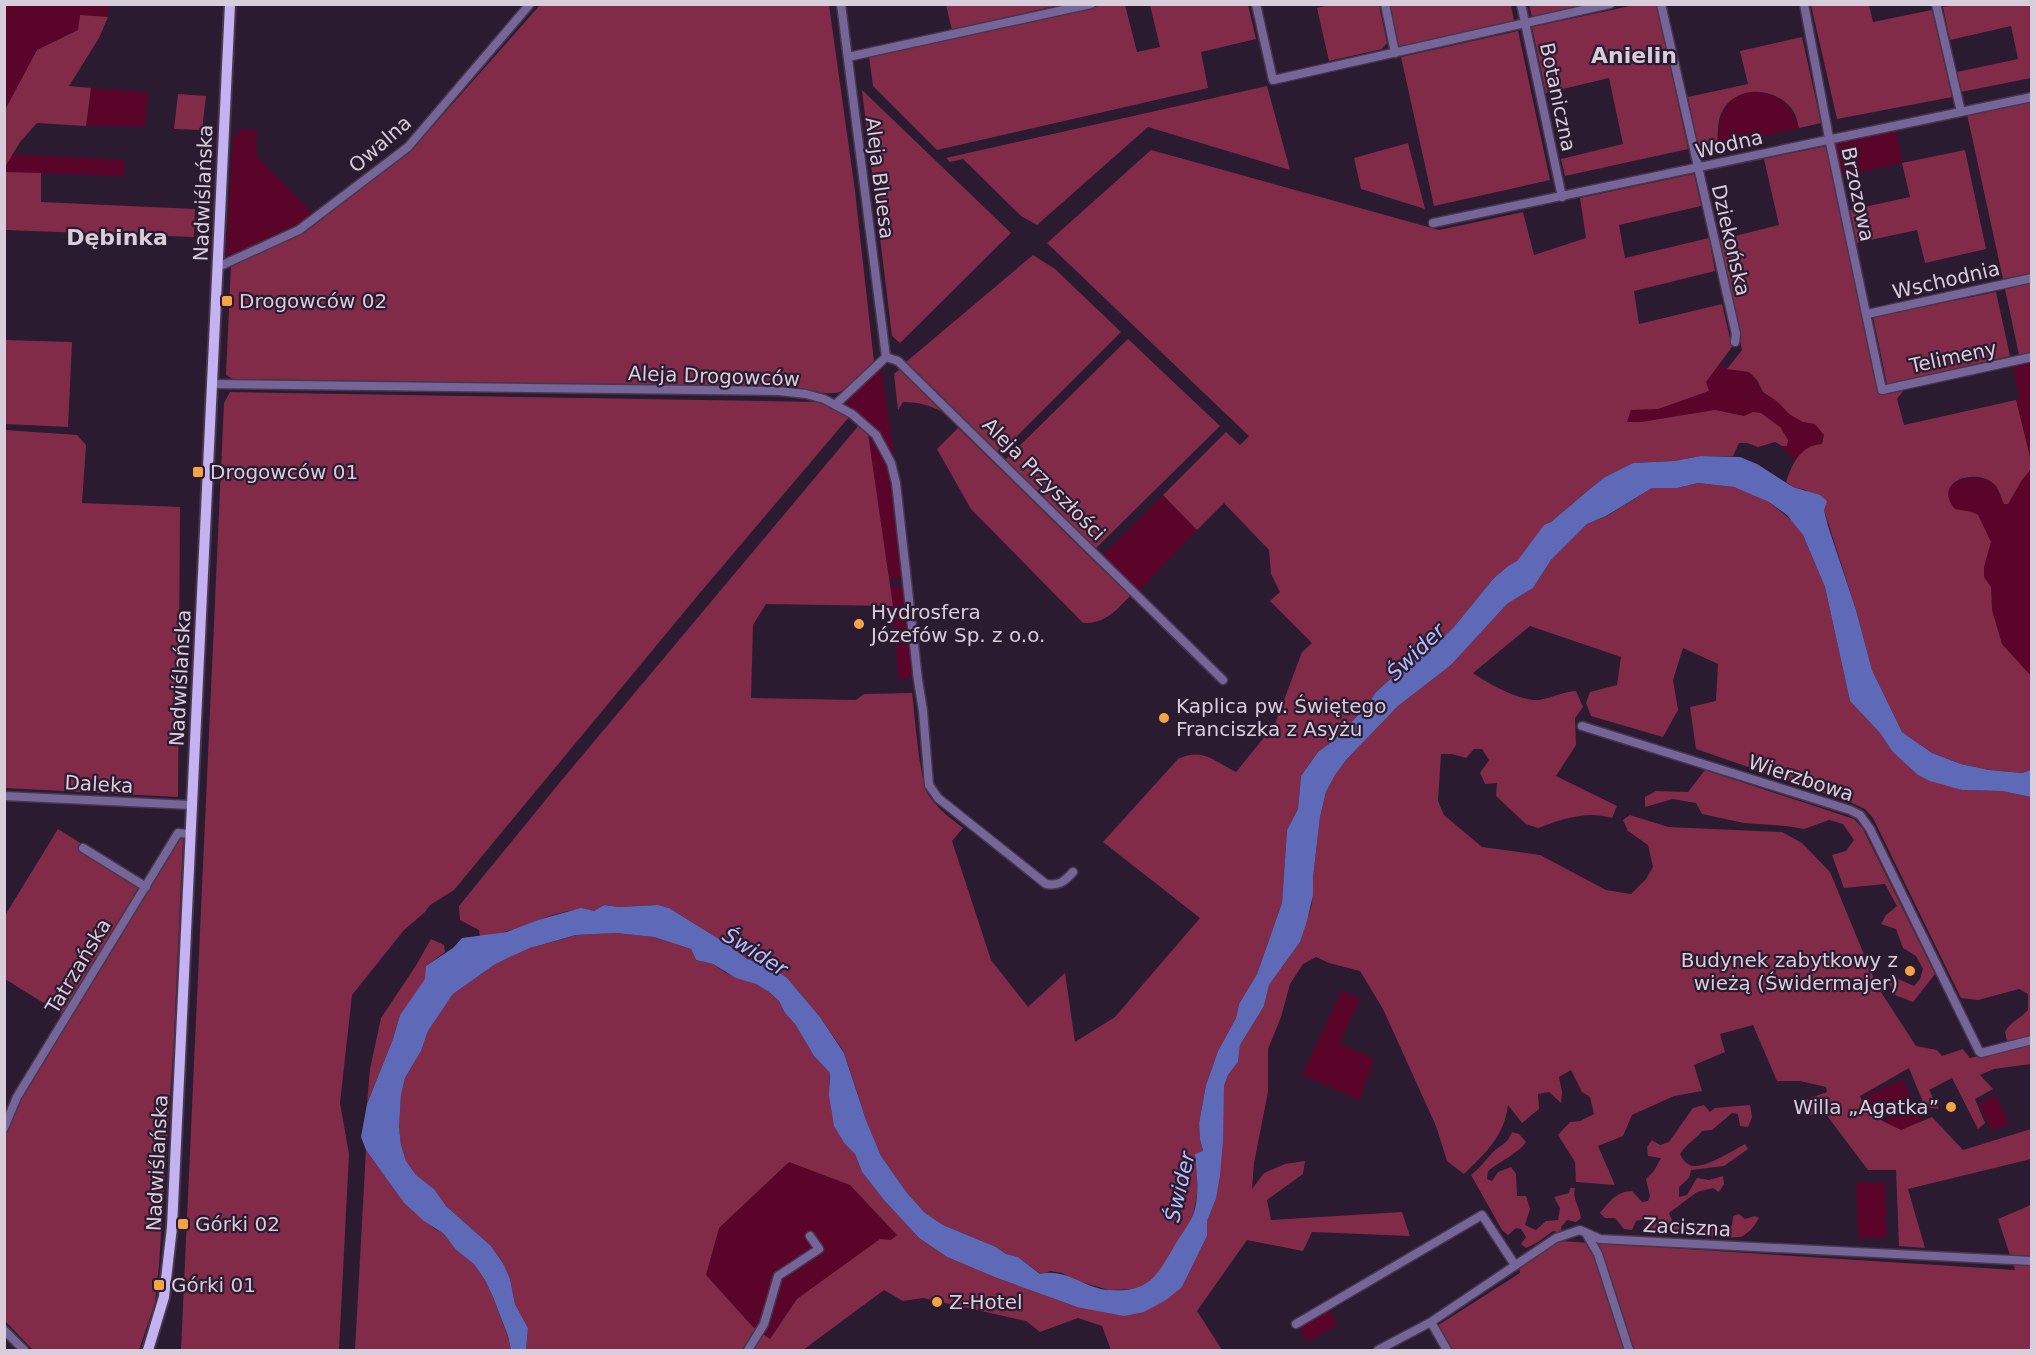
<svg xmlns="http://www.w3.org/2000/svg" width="2036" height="1355" font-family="'DejaVu Sans',sans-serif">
	<rect width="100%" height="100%" fill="#2b1b30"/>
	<path fill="#5a042a" d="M5,5H108V17L81,15L78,30L37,50L5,110Z
		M91,88L148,92L145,127L86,126Z
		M1760,91C1782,97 1792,107 1799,128L1717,147C1720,115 1722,94 1760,91Z
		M238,129L257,130L256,155L315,216L226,258L233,137L235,134L238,136Z
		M1896,130L1902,163L1842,176L1835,143Z
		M11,154L125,160L124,176L5,172V167Z
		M2031,363V461L2016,400L2020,399L2013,367Z
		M1719,364C1731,372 1741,367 1750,373C1757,378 1758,387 1763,392C1767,395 1772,398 1775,400C1791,411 1795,420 1815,424L1824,435L1821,444C1810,444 1802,453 1794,460L1782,446H1787L1753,412L1744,416L1715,410L1641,422H1627L1630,410L1658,409L1709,391L1705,382Z
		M881,368L894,453L889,450L863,419L846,403Z
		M868,434L885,461L891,476L903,578L889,579Z
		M2031,469V676L2002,644L1992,610L1991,587L1984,577V567L1991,541L1972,512L1955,509C1929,478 1986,468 1997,488C1999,490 1999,494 2000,497L2011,499L2022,480Z
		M1163,495L1197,530L1139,591L1102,556Z
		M890,586H904L914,669C912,677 907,678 899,680Z
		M1342,990L1360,999L1340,1043L1374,1059L1359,1100L1302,1075Z
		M1904,1080L1912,1099L1876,1115L1867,1095Z
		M1996,1095L2009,1123L1992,1131L1979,1103Z
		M1920,1112L1925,1140L1887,1145L1885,1119Z
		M789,1162L850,1185L897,1235L797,1299L770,1339L753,1327L706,1275L719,1228Z
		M1885,1182L1887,1238H1858L1856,1183Z
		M1328,1308L1338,1325L1307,1342L1298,1326Z"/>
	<path fill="#812b49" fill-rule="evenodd" d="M1108,4L1125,5L1137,52L1160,47L1150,5H1248L1256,39L1201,52L1208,88L937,150L873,86L869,56Z
		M1334,4L1379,5L1387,43L1382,49L1329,61L1317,8Z
		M1529,4L1591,5L1532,17Z
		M540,5H829L855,191L874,362C864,371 854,384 842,391C831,397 802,389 790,387L233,379L226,375L231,264L309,229L403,154L433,126Z
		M1059,5L952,30L946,5V4Z
		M1390,5H1511L1514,21L1399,47Z
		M1635,5H1657L1688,149L1565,176L1561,159L1623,144L1609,78L1546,93L1532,27Z
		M1811,5H1869L1873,22L1932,10L1952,97L1837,119Z
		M1955,5H2031V78L1961,92L1957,72L2018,59L2011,26L1950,40L1943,7Z
		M80,15L108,17L99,38L69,86L91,88L86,126L37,123L20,142L5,167V110L37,50L78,30Z
		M1518,31L1550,180L1434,206L1401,57Z
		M1802,37L1821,123L1799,128C1798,124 1797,119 1795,114C1780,86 1734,83 1721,114C1717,123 1718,137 1717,147L1699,151L1688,97L1748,84L1740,51Z
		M1267,86L1290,170L1148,127L1037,225L1021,216L963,159L950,162L946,158Z
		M862,90L1011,233L900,343L892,336Z
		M178,94L206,96L202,130L174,129Z
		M2031,100V273L2003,279L1967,114Z
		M1408,143L1425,209L1361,189L1354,158Z
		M1826,146L1879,395L1903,391L1897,399L1904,425L2016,400L2031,461V469L2022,480L2008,504H2004C2001,498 1999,488 1993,483C1974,468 1932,482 1955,509L1972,512L1978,515L1991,542L1984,567V577L1991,587L1992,610L2002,644L2031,676V770L2022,773L1989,770L1961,764L1932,753L1902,732L1872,670L1856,610L1824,510L1806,490L1793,487L1786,482C1792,465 1800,445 1822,444L1824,435L1815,424L1803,422L1789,414L1778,402L1763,392L1757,380L1749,372L1727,369L1742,350L1719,240L1779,225L1764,159Z
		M1151,150L1439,230L1523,212L1534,255L1586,238L1580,198L1694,174L1701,206L1619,225L1625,258L1709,238L1715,271L1634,291L1639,324L1722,304L1732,347L1706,382L1709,391L1658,409L1631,410L1627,422H1641L1715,410L1744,416L1753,412L1761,413L1780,427L1788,440L1787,446H1782L1775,442L1758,447L1747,443H1739L1733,456H1701L1674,461L1633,463L1605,477L1591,488L1551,522L1544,526L1517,561L1508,566L1493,579L1454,627L1433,647L1398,672L1375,693L1368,705L1333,741L1318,752L1301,776L1298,809L1287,830L1282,903L1257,974L1239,1004L1236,1018L1218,1051L1206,1085L1199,1123L1200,1139L1203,1151L1197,1175V1194L1194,1211L1187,1229L1159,1273L1149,1283L1137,1289L1109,1290L1074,1280L1062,1273L1051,1271L1041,1274L1018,1257L1006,1254L996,1247L943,1225L925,1213L907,1193L881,1156L866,1120L844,1052L820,1017L787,978L774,969L747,959L727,944L669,908L658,905L619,907L604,905L594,911C565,905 535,924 508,931C499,934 489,935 480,937L479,930L460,920L459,906L561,781L859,425L868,434L893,606L766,604L753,625L751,698L856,700L864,694L912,693C915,714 919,781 929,796C938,809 950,818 963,828L952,841L991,960L1028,1007L1065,973L1075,1042L1115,1017L1200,918L1103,842L1178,759C1203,747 1214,761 1236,772L1275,724L1302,652L1312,643L1270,601L1280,592L1271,574L1269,550L1224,503L1197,530L1163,495L1226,432L1240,445L1249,436L1047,243Z
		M1965,150L1986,249L1925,263L1917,230L1857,243L1850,210L1910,197L1902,163Z
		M5,172L41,173V202L195,209L194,237L5,230Z
		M1033,255L1055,269L1121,332L999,454L906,362Z
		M2031,283V352L2019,355L2005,289Z
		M1996,292L2010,356L1887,384L1873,317Z
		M1128,339L1220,426L1095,549L1005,460Z
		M5,340L72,342L68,427L5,424Z
		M900,369L941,411C928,405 918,402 903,402L898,410L894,374Z
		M230,392L819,402L849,417L699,594L454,890L430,905L425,912L404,930L352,995L340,1103L349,1154L339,1350H181L224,403Z
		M958,428L1130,596C1116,611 1104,624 1083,623L971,509L937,449Z
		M5,430L77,435L86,445L82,503L180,507L178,797L5,788L6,637L4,636Z
		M1698,483L1734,487L1749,493L1769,502L1796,524L1803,535L1825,587L1850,701L1880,733L1892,751L1948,785L1962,790L2002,791L2031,797V1036L2007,1041L2005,1032C2010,1022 2020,1019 2028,1010V994L2019,989L1978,1000L1961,998L1873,818L1865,809L1850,802L1696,749L1690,707L1716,701L1718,664L1683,648L1673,680L1678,710L1663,737L1591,716L1586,703L1590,692L1617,685L1621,657L1530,626L1473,673C1487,683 1521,702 1539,700C1551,698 1562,692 1576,691L1583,707L1575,718L1576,745L1556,776L1617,806L1612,818C1587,810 1562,819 1538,828L1526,824L1496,796L1497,783L1485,784L1480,773L1489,760L1482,749H1474L1466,758L1452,754H1441L1438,801L1444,815L1482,847L1540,855L1606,890L1631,894L1646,879L1653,867L1648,845L1628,831L1623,820L1630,815L1668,827L1782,832L1802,843L1830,872L1877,986L1916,1046L1937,1050L1942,1056L1963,1049L1970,1058L2031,1043V1064L1994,1069L1980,1075L1993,1089L1975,1099L1985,1123L1978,1129L1952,1078L1929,1090L1939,1109L1925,1107L1909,1068L1860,1096C1867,1116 1883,1121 1901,1130L1932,1117L1963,1150L2031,1129V1159L1908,1189L1925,1248L1899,1246L1896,1170H1868L1825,1113L1804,1116L1805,1100L1827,1092L1826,1087L1800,1081H1777L1753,1025L1720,1034L1725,1052L1694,1065L1702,1091L1674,1096L1632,1115L1623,1136L1598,1146L1615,1185L1576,1182L1575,1162L1558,1135L1570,1122L1580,1121L1594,1114L1590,1097L1582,1092L1571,1070L1559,1077L1562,1092L1561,1103L1549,1092L1538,1094L1539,1109L1522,1123L1508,1105C1504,1137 1486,1152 1464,1174L1447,1161L1436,1126L1383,1009L1360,971L1329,963L1316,957L1303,964L1290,984L1281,1017L1268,1049V1092L1254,1163L1252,1189L1264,1173L1285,1164L1305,1161L1303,1174L1267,1200L1271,1220L1402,1212L1410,1236L1312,1232L1303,1251L1247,1240L1197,1311L1222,1350H1111L1102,1326L1078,1318L1040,1332L1026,1321L923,1298L903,1301L884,1290L803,1350H526L528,1328L515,1304L510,1279L504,1265L491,1246L446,1206L434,1189L416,1175L406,1161L401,1145L399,1129L401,1095L405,1078L421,1051L428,1031L453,994L494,965L508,958L530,948L577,935L616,933L654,937L691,949L696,960L713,964L726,973L756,984L769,992L779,1001L785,1013L795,1024L814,1056L830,1073L829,1084L845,1144L855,1154L862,1172L884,1200L919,1238L947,1257L997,1278L1077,1307L1182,1287L1207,1236V1221L1216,1199L1224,1086L1228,1075L1238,1062L1240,1045L1264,1006L1269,985L1300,942L1312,904L1313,878L1320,817L1326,792L1335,775L1346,760L1398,706L1451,665L1507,604L1533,588L1551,560L1587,524L1607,516L1652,488H1677ZM789,1162L850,1185L897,1235L891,1240L880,1239L797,1299L770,1339L753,1327L706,1275L719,1228Z
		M1705,770L1854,819L1863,829L1935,974L1913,1002L1895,995L1887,979H1898L1914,986L1920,979L1923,969L1916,956L1903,948L1896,929L1881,924L1886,915L1897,906L1885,884L1844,888L1832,855L1846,851L1854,840L1843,824L1829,820L1804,829L1786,826L1744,823L1702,814L1696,803L1673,799L1645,807V797L1656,791L1688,792Z
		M58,829L144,883L63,1015L5,979L4,917Z
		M178,837L183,838L174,1037L159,1265L155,1303L139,1350H33L5,1321V1133L22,1096Z
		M431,939L444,945L445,952L426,966V979L400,1015L393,1039L367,1104L370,1069L381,1018L415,967Z
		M1704,1105L1710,1112L1715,1108L1750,1105L1752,1117L1748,1127L1740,1126L1738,1114L1732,1113L1712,1130L1702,1131C1695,1140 1686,1144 1680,1154C1683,1160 1687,1166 1695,1166C1707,1167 1734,1150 1745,1144L1748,1149L1724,1166L1691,1170L1689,1178L1679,1187V1197L1687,1195L1697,1178L1709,1180L1723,1176L1724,1184L1719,1192L1713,1188L1697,1192L1669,1213L1673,1223L1681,1220L1694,1225L1732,1226L1733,1216L1739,1214L1745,1219L1755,1216L1759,1218C1755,1225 1751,1231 1743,1236C1733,1241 1667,1231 1651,1229L1645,1219L1636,1221L1632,1230L1624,1229L1615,1218H1605L1600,1213C1609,1202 1617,1191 1632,1191L1642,1202L1648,1201L1650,1196L1646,1179L1654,1171L1661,1158L1648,1156L1647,1147L1652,1140L1660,1145L1669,1142L1693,1108Z
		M1512,1132L1519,1134L1526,1142C1521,1151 1498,1163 1488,1171L1487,1179L1492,1181L1498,1172L1511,1167L1516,1174L1517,1196H1526L1530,1209L1525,1225L1536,1230L1546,1221L1558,1220L1560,1208L1554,1197L1569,1193L1570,1188H1575C1572,1199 1580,1207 1581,1218L1576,1222L1567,1220L1561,1227L1562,1233L1553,1231L1538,1242L1526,1248L1521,1244L1526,1237L1521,1229L1516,1228L1508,1235L1502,1230L1471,1175C1480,1168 1485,1161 1492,1153C1500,1145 1508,1144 1512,1132Z
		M366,1150L404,1203L435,1229L444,1234L456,1250L474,1264L485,1280L493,1297L508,1337L511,1350H355Z
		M2031,1205V1350H1450L1437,1326L1520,1273L1519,1261L1560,1241L2015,1270L1998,1219Z"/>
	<path fill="#5e6ab7" d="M1701,456L1740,457L1757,464L1793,487L1820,495L1827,501L1824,510L1828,526L1856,610L1872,670L1902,732L1932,753L1961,764L1989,770L2022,773L2031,770V797L2002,791L1962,790L1930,781L1918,775L1892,751L1880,733L1850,701L1825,587L1803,535L1787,515L1769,502L1734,487L1698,483L1677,488H1652L1606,516L1587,524L1551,560L1533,588L1507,604L1451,665L1398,706L1346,760L1335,775L1326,792L1320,817L1313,878V895L1307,921L1300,942L1269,985L1264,1006L1240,1045L1238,1062L1228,1075L1224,1086L1223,1141L1220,1175L1216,1199L1207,1221V1236L1182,1287L1166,1300L1144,1312L1124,1316L1077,1307L997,1278L947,1257L919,1238L884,1200L862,1172L855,1154L845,1144L834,1126L829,1095L830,1073L814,1056L795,1024L785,1013L779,1001L769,992L756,984L736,978L713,964L696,960L691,949L654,937L616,933L576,935L530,948L508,958L494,965L453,994L428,1031L421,1051L405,1078L401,1095L399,1128L401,1145L406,1161L416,1175L434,1189L446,1206L491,1246L504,1265L510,1279L515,1304L528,1328L526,1350H511L508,1336L493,1297L485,1280L474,1264L456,1250L444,1234L424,1221L404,1203L366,1150L361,1137L367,1104L393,1039L400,1015L425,979L426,966L453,948L462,938L507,932L538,920L581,908L594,911L604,905L619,907L658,905L669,908L727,944L747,959L774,969L787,978L820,1017L844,1053L866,1120L881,1156L907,1193L925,1213L943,1225L996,1247L1006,1254L1018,1257L1040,1274C1065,1267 1085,1289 1110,1290C1150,1293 1157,1275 1175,1245C1182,1233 1191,1223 1195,1209C1199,1191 1197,1173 1195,1154L1203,1151L1200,1139L1199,1123L1206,1085L1218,1051L1236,1018L1239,1004L1257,974L1282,903L1287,830L1298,809L1301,776L1318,752L1333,741L1368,705L1375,693L1398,672L1433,647L1454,627L1493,579L1508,566L1517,561L1544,525L1551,522L1591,488L1605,477L1633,463L1674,461Z"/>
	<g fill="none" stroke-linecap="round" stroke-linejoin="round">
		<defs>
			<path id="minor" d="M841,4L886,357
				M1256,4L1273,80L1610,4
				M1385,4L1395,53
				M1521,4L1562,197
				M1661,4L1736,334L1735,342
				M1804,4L1829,138L1882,390L2032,357
				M1936,4L1961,112
				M848,57L1091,4
				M1433,223L2032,97
				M218,267L299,230L408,147L530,4
				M1867,314L2032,278
				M213,384L779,391L806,394L824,399L852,414L876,435L891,463L896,483L918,680L923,711L929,785L938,798L1046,884C1059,886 1064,882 1073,872
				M836,404L886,357L898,361L1223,680
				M1582,726L1850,810L1860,815L1870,829L1979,1051L1981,1053L2032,1040
				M4,796L191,805
				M83,848L146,887
				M4,1128L17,1097L178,833L190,834
				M1586,1233L1598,1254L1629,1350
				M1431,1322L1447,1350
				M1296,1324L1482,1215L1515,1265
				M4,1330L24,1350
				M748,1350L764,1324L778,1276L819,1249L810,1236
				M1378,1350L1431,1322L1556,1238L1580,1230L1600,1239L2032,1261"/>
			<path id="major" d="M148,1350L164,1297L172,1227L230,4"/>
		</defs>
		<use href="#minor" stroke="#47374b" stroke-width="11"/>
		<use href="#major" stroke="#47374b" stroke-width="14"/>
		<use href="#minor" stroke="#756599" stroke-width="8"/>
		<use href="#major" stroke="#c4b2f3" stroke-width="10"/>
	</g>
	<g fill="#f4a443" stroke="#2b1b30" stroke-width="2">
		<rect x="221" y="295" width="12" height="12" rx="3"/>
		<rect x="192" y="466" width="12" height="12" rx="3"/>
		<circle cx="859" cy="624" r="6"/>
		<circle cx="1164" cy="718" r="6"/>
		<circle cx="1910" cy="971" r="6"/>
		<circle cx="1951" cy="1107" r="6"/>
		<rect x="177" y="1218" width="12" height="12" rx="3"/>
		<rect x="153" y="1279" width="12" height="12" rx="3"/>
		<circle cx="937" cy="1302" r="6"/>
	</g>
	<g text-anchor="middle" stroke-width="4.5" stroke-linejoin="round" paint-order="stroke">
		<g font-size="20" fill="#d8cddb" stroke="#2b1b30">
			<text transform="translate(1558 97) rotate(78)" y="7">Botaniczna</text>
			<text transform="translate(380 144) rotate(-41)" y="7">Owalna</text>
			<text transform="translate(1729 144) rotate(-13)" y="7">Wodna</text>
			<text transform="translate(880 178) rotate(83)" y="7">Aleja Bluesa</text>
			<text transform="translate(203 193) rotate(-88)" y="7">Nadwiślańska</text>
			<text transform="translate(1858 194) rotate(78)" y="7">Brzozowa</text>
			<text transform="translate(1731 240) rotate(77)" y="7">Dziekońska</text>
			<text transform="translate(1946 280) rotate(-13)" y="7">Wschodnia</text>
			<text transform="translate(1953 357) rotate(-12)" y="7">Telimeny</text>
			<text transform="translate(714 376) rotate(2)" y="7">Aleja Drogowców</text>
			<text transform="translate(1044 479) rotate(45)" y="7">Aleja Przyszłości</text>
			<text transform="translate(180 678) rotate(-87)" y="7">Nadwiślańska</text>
			<text transform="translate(1801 778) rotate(18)" y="7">Wierzbowa</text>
			<text transform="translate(99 784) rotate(3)" y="7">Daleka</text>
			<text transform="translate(78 966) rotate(-59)" y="7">Tatrzańska</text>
			<text transform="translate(157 1163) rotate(-87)" y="7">Nadwiślańska</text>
			<text transform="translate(1687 1227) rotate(3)" y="7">Zaciszna</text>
		</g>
		<g font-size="20" fill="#d8cddb" stroke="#2b1b30" text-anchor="start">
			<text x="239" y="308">Drogowców 02</text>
			<text x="210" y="479">Drogowców 01</text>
			<text x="871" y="619">Hydrosfera<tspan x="871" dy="23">Józefów Sp. z o.o.</tspan></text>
			<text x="1176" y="713">Kaplica pw. Świętego<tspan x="1176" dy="23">Franciszka z Asyżu</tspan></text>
			<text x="1898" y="967" text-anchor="end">Budynek zabytkowy z<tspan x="1898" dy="23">wieżą (Świdermajer)</tspan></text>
			<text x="1939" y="1114" text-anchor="end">Willa „Agatka”</text>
			<text x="195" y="1231">Górki 02</text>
			<text x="171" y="1292">Górki 01</text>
			<text x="949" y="1309">Z-Hotel</text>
		</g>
		<g font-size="21" font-style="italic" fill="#b1befd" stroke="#2b1b30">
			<text transform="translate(1416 652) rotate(-44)" y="7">Świder</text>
			<text transform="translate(755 952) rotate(32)" y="7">Świder</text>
			<text transform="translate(1180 1187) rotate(-77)" y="7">Świder</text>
		</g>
		<g font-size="22" font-weight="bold" fill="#d8cddb" stroke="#2b1b30">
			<text x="1634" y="63">Anielin</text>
			<text x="117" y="245">Dębinka</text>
		</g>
	</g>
	<rect width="2036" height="1355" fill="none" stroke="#d8cddb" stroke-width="12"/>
</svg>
